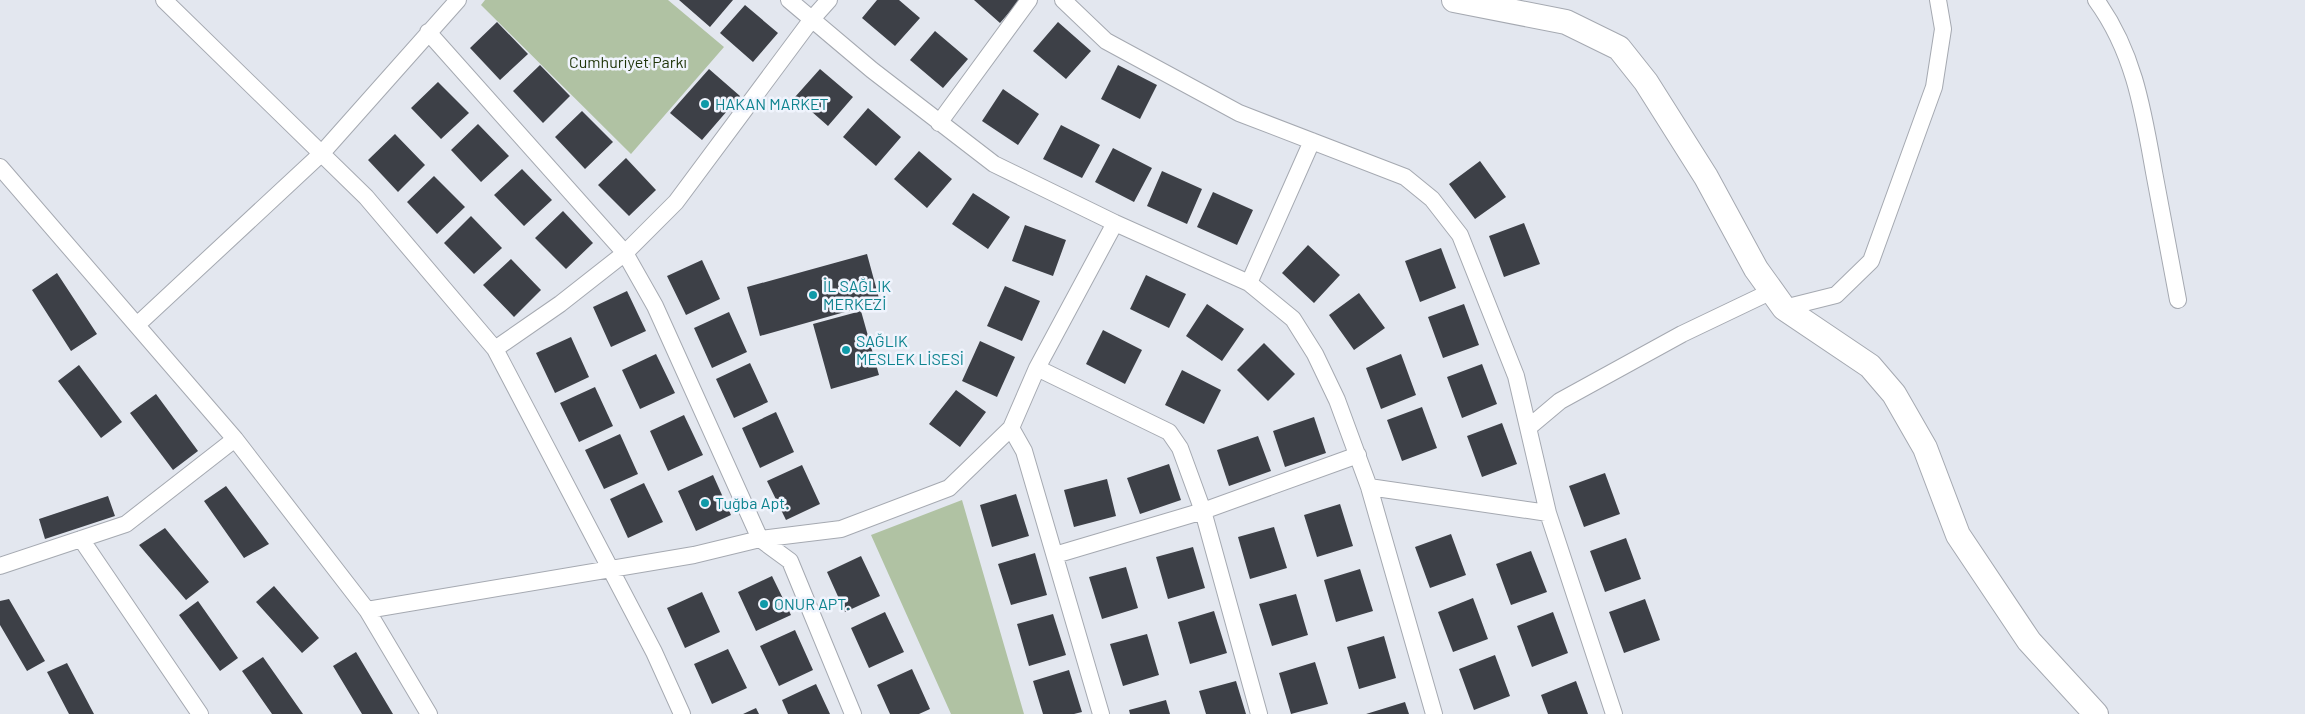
<svg xmlns="http://www.w3.org/2000/svg" width="2305" height="714" font-family="Barlow,sans-serif">
	<rect width="100%" height="100%" fill="#e3e7ef"/>
	<path fill="#b0c2a3" d="M485,0H668L724,47L631,154L481,5Z
		M962,500L1024,714H951L871,535Z"/>
	<path fill="#3d4047" d="M679,0H733L710,27Z
		M877,0H899L920,18L895,46L862,18Z
		M974,0H1020L1000,23Z
		M745,5L778,33L753,62L720,33Z
		M497,22L528,54L500,80L470,48Z
		M1058,22L1091,51L1066,79L1033,51Z
		M935,31L968,59L943,88L910,60Z
		M540,65L570,96L543,123L513,91Z
		M1118,65L1157,85L1140,119L1101,99Z
		M709,69L740,96L702,140L670,113Z
		M820,69L853,97L828,126L795,97Z
		M438,82L469,113L441,139L411,108Z
		M1003,89L1039,114L1018,145L982,121Z
		M868,108L901,137L876,166L843,137Z
		M582,111L613,142L585,169L555,137Z
		M478,124L509,156L481,182L451,150Z
		M1061,125L1100,145L1082,178L1043,159Z
		M395,134L425,165L398,192L368,160Z
		M1113,148L1152,168L1134,202L1095,182Z
		M919,151L952,179L927,208L894,179Z
		M626,158L656,190L629,216L598,185Z
		M1480,161L1506,197L1475,219L1449,184Z
		M522,169L552,200L524,226L494,195Z
		M1162,171L1202,189L1187,224L1147,206Z
		M434,176L465,207L437,234L407,202Z
		M1213,192L1253,210L1237,245L1197,227Z
		M973,193L1010,217L988,249L952,224Z
		M563,211L593,243L566,269L535,238Z
		M471,216L502,248L474,274L444,243Z
		M1524,223L1540,264L1504,277L1489,236Z
		M1025,225L1066,240L1053,276L1012,261Z
		M1308,245L1340,275L1314,303L1282,273Z
		M1441,248L1456,288L1420,302L1405,261Z
		M867,254L880,302L760,336L747,287Z
		M511,259L541,290L514,317L483,285Z
		M702,260L720,299L686,315L667,276Z
		M57,273L97,334L71,351L32,290Z
		M1146,275L1186,294L1169,328L1130,309Z
		M1005,286L1040,301L1022,341L987,326Z
		M627,291L646,331L611,347L593,307Z
		M1359,293L1385,328L1354,350L1329,315Z
		M1207,304L1244,329L1222,361L1186,336Z
		M1464,304L1479,345L1443,358L1428,317Z
		M861,311L879,375L831,389L813,324Z
		M729,312L747,352L712,368L694,328Z
		M1103,330L1142,350L1125,384L1086,364Z
		M571,337L589,377L555,393L536,353Z
		M980,341L1015,357L997,397L962,381Z
		M1264,343L1295,374L1268,401L1237,370Z
		M656,354L675,393L640,409L622,370Z
		M1401,354L1416,395L1381,409L1366,368Z
		M750,363L768,402L734,418L716,379Z
		M1482,364L1497,404L1462,418L1447,377Z
		M79,365L122,422L101,438L58,381Z
		M1182,370L1221,390L1204,424L1165,405Z
		M595,387L613,426L579,442L560,403Z
		M956,390L986,412L960,447L929,424Z
		M156,394L198,451L173,470L130,413Z
		M1422,407L1437,448L1402,461L1387,420Z
		M776,412L794,452L760,468L742,428Z
		M684,415L703,455L668,471L650,431Z
		M1314,417L1326,453L1285,467L1273,431Z
		M1502,423L1517,464L1482,477L1467,436Z
		M620,434L638,474L604,489L585,450Z
		M1258,436L1271,471L1229,486L1217,450Z
		M1169,464L1181,500L1140,514L1127,478Z
		M802,465L820,504L786,520L767,481Z
		M1605,473L1620,514L1584,527L1569,486Z
		M713,475L731,515L696,531L678,491Z
		M1107,479L1116,516L1074,527L1064,490Z
		M644,483L663,522L628,538L610,499Z
		M226,486L269,544L244,558L204,501Z
		M1016,494L1029,536L992,547L980,505Z
		M108,496L115,516L45,539L39,519Z
		M1340,504L1353,546L1317,557L1304,515Z
		M1274,527L1287,568L1250,579L1238,537Z
		M165,528L209,582L186,600L139,545Z
		M1451,534L1466,575L1430,588L1415,547Z
		M1626,538L1641,579L1605,592L1590,551Z
		M1193,547L1205,588L1168,599L1156,557Z
		M1531,551L1547,592L1511,605L1496,564Z
		M1035,553L1047,595L1011,605L998,564Z
		M861,556L880,596L845,612L827,572Z
		M1126,567L1138,608L1102,619L1089,577Z
		M1360,569L1373,611L1336,622L1324,580Z
		M772,576L791,615L756,631L738,592Z
		M274,586L319,638L302,653L256,602Z
		M702,592L720,632L685,648L667,608Z
		M1296,594L1308,635L1272,646L1259,604Z
		M1473,598L1488,639L1453,652L1438,612Z
		M9,599L45,661L27,671L0,625V601Z
		M1645,599L1660,640L1624,653L1609,612Z
		M198,601L238,658L220,671L179,615Z
		M1214,611L1227,653L1190,664L1178,622Z
		M885,612L904,652L869,668L851,628Z
		M1553,612L1568,653L1532,667L1517,626Z
		M1053,614L1066,655L1029,666L1017,624Z
		M795,630L813,670L779,686L760,646Z
		M1147,634L1159,675L1123,686L1110,644Z
		M1384,636L1396,678L1359,689L1347,647Z
		M728,649L747,688L712,704L694,664Z
		M356,652L393,714H362L333,666Z
		M1495,655L1510,696L1474,710L1459,669Z
		M263,657L303,714H272L242,671Z
		M1315,662L1328,704L1291,714L1279,673Z
		M67,663L94,714H69L47,672Z
		M912,669L930,709L919,714H890L877,685Z
		M1069,670L1082,712L1074,714H1043L1033,681Z
		M1236,681L1246,714H1206L1199,691Z
		M1576,681L1588,714H1548L1541,695Z
		M816,684L830,714H788L782,700Z
		M1166,700L1170,714H1130L1129,710Z
		M1405,702L1409,714H1366Z
		M756,708L759,714H743Z"/>
	<g fill="none" stroke-linecap="round" stroke-linejoin="round">
		<defs>
			<path id="street" d="M164,0L366,197L495,349L654,652L682,714
				M789,0L872,70L994,164L1115,223L1249,283L1293,319L1315,354L1337,400L1369,487L1434,714
				M1063,0L1106,41L1239,113L1405,177L1432,199L1460,235L1516,376L1548,513L1614,714
				M2096,0C2134,52 2143,110 2154,172C2162,214 2170,257 2178,300
				M428,32L625,253L655,306L760,539L790,561L853,714
				M939,123L1029,0
				M0,167L235,439L367,610L429,714
				M1249,283L1312,141
				M1784,308L1836,295L1871,261L1934,87L1943,29L1938,0
				M137,325L322,153L458,0
				M495,349L560,304L625,253L676,202L812,19L829,0
				M1037,368L1169,432L1180,448L1203,511L1259,714
				M1529,427L1560,401L1682,334L1772,291
				M1011,428L1024,451L1101,714
				M1369,487L1548,513
				M81,539L200,714
				M1055,555L1203,511L1358,455
				M0,566L126,524L235,439
				M367,610L694,555L760,539L841,529L949,488L1011,428L1037,368L1115,223"/>
			<path id="secondary" d="M1454,0L1566,22L1619,48L1646,82L1706,177L1756,269L1784,308L1870,366L1894,394L1925,448L1958,535L2029,641L2096,714"/>
		</defs>
		<use href="#street" stroke="#a5a9b1" stroke-width="18"/>
		<use href="#secondary" stroke="#a5a9b1" stroke-width="26"/>
		<use href="#street" stroke="#fff" stroke-width="16"/>
		<use href="#secondary" stroke="#fff" stroke-width="24"/>
	</g>
	<g fill="#0f9aa8" stroke="#f0f4fd" stroke-width="2">
		<circle cx="705" cy="104" r="5"/>
		<circle cx="813" cy="295" r="5"/>
		<circle cx="846" cy="350" r="5"/>
		<circle cx="705" cy="503" r="5"/>
		<circle cx="764" cy="604" r="5"/>
	</g>
	<g text-anchor="middle" stroke-width="5" stroke-linejoin="round" paint-order="stroke">
		<g font-size="16" fill="#1e3408" stroke="#f0f4fd">
			<text x="628" y="68">Cumhuriyet Parkı</text>
		</g>
		<g font-size="16" fill="#0d838f" stroke="#f0f4fd" text-anchor="start">
			<text x="715" y="110">HAKAN MARKET</text>
			<text x="823" y="292">İL SAĞLIK<tspan x="823" dy="18">MERKEZİ</tspan></text>
			<text x="856" y="347">SAĞLIK<tspan x="856" dy="18">MESLEK LİSESİ</tspan></text>
			<text x="715" y="509">Tuğba Apt.</text>
			<text x="774" y="610">ONUR APT.</text>
		</g>
	</g>
</svg>
